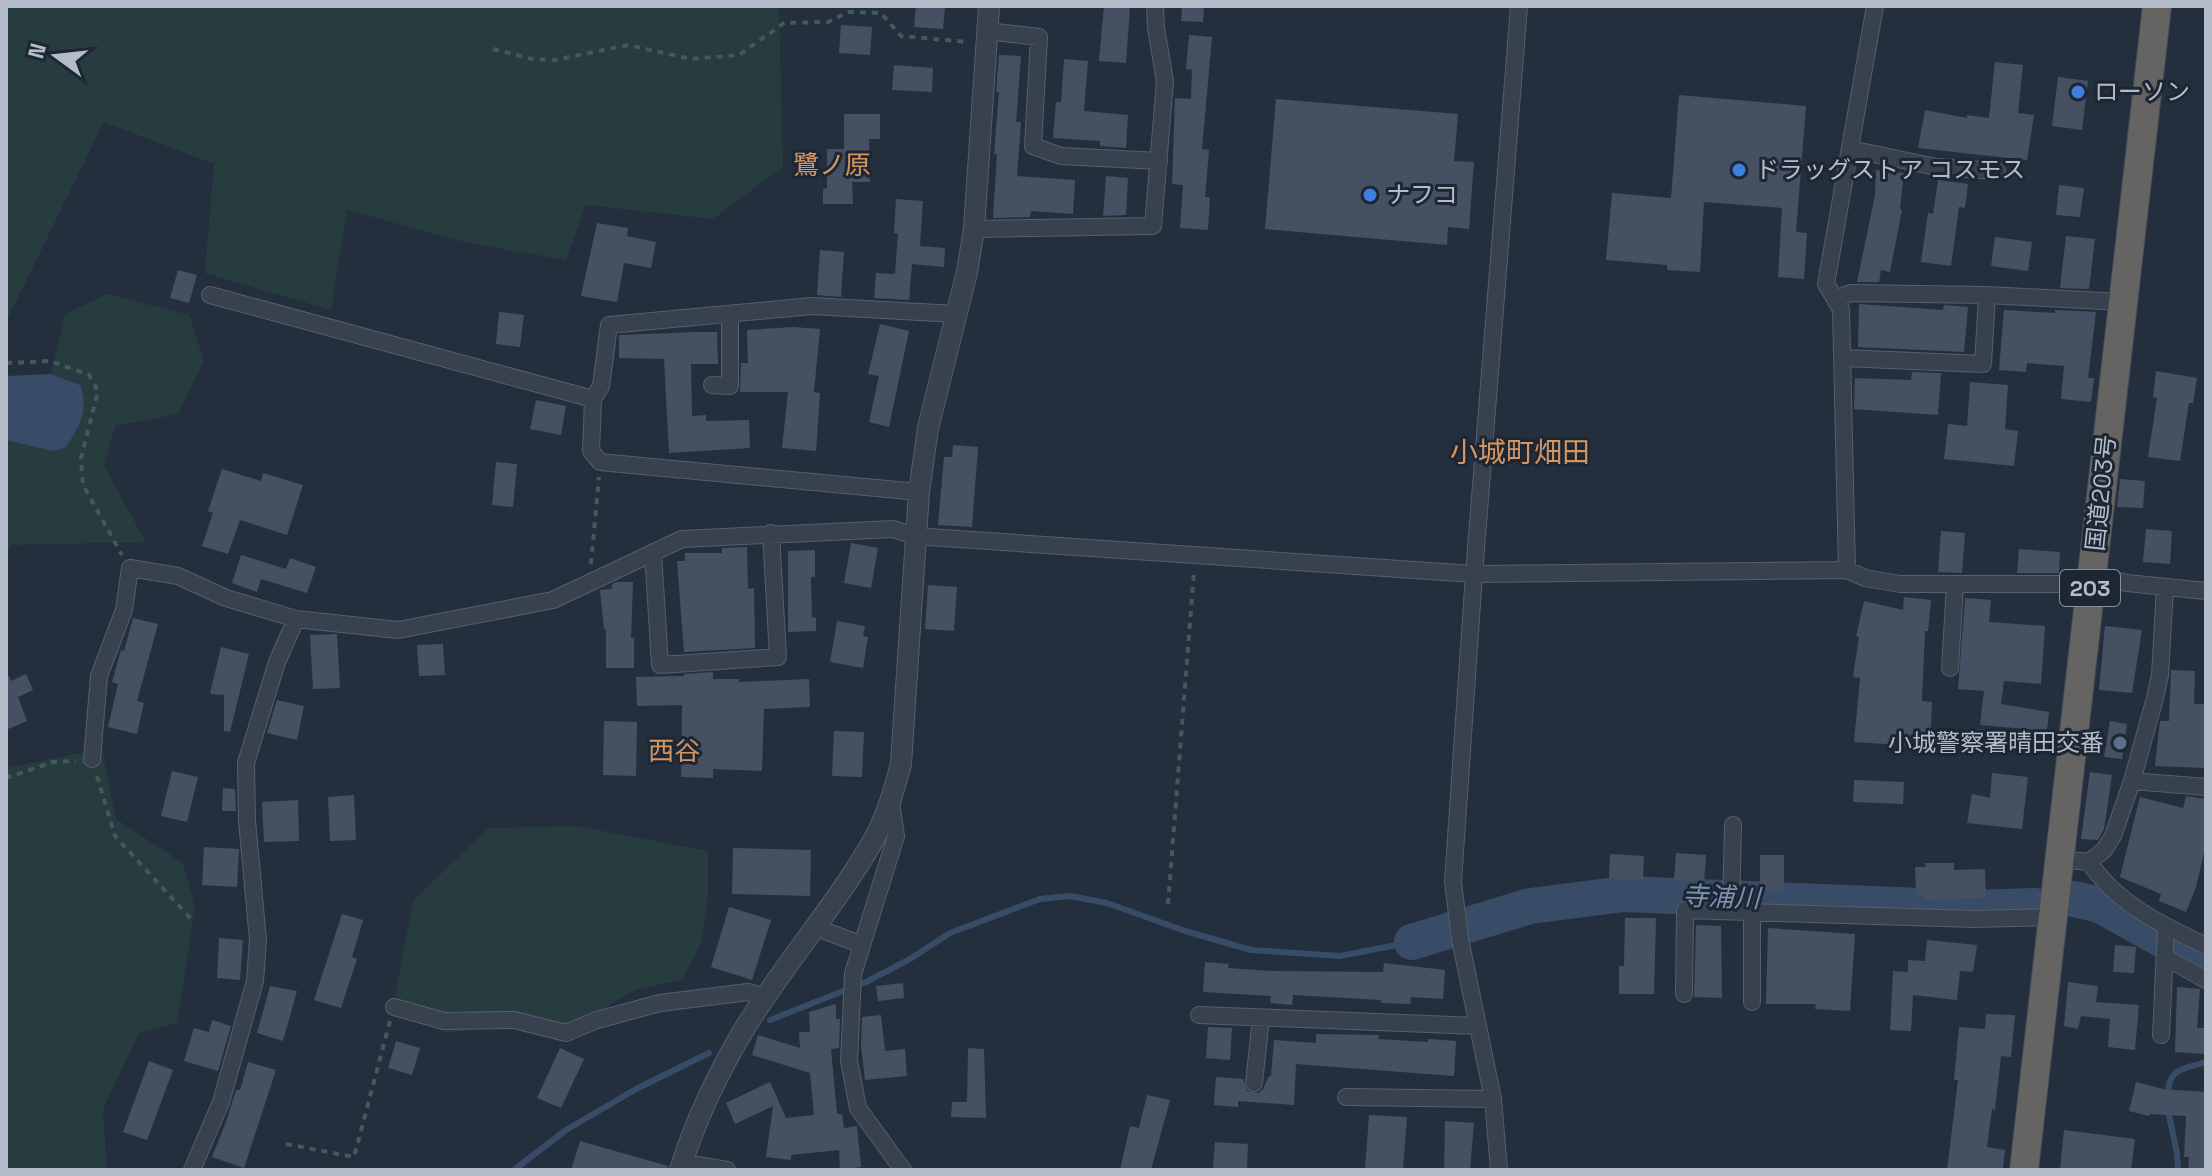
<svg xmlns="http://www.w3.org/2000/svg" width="2212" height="1176" font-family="'Space Grotesk','Noto Sans JP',sans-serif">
	<rect width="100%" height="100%" fill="#242f3e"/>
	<path fill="#263c3f" d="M6,6H779L783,167L713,219L586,205L566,260L468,243L347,210L331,310L205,273L214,164L104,122L6,322Z
		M107,294L189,315L204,361L178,414L115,426L104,466L146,542L11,545L6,553V440L53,451L65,448C80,427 89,410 80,385L51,374L65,314Z
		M102,749L116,819L183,863L195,907L177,1023L139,1033L103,1109L107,1170H6V762L10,767Z
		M576,826L708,851V896L702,941L682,980L637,989L553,1037L511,1026L444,1033L395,996L413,901L488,828Z"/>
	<path fill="#394c67" d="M51,374L80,385C89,410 80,427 65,448L53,451L6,440V376Z"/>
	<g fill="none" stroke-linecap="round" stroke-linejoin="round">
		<path stroke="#394c67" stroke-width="6" d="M770,1020L866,982L910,959L950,933L1040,899L1070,896L1107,903L1185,931L1251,950L1340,956L1412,942
			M2167,1096C2170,1067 2181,1070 2206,1062
			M2168,1111L2177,1153L2178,1170
			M514,1170L566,1130L636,1089L709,1053"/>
		<path stroke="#394c67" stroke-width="36" d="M2074,899L2100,905L2206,964
			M1412,942L1530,906L1624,894L1973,908L2035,906"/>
	</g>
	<path fill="#455162" d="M916,6H945L943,29L914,27Z
		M1104,6H1130L1126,63L1099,61Z
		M1182,6H1204L1203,22L1181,21Z
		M841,25L872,27L870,55L839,53Z
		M1189,35L1212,37L1202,149L1209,150L1205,197H1210L1208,230L1180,228L1183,185L1172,184L1175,98L1191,99L1192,70L1186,69Z
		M999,55L1021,56L1016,122H1021L1017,176L1075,180L1073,214L1031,211L1030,217L993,218L997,154H994L999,92H996Z
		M1064,59L1088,61L1084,111L1128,115L1126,148L1100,146V141L1053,138L1056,102H1061Z
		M1995,62L2023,65L2018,113L2034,115L2027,160L1918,148L1925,110L1967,118V115L1989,118Z
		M894,65L933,68L932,92L892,90Z
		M2058,77L2088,81L2082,130L2052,126Z
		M1679,95L1806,106L1796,232L1807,233L1804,279L1778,277L1782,208L1704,202L1700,272L1667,270V265L1606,260L1612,193L1671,198Z
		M1276,99L1458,114L1454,161L1474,162L1469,229L1448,227L1447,245L1265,229Z
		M844,114H880V139H869L870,182H852L853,204H823V189L827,188V149H844Z
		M1876,170L1904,173L1900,209L1902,210L1890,272L1881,270L1879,282H1857L1875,195Z
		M1106,176L1128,178L1126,215L1103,216Z
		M1938,180L1968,184L1965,208L1959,207L1951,266L1921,262L1928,213L1933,214Z
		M2059,185L2084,188L2080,217L2056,215Z
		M896,199L923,201L920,246L945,248L944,267L912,264L909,300L874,298L876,273L895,274L898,234L894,233Z
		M597,223L628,228L627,236L656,242L651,268L624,263L617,302L581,296Z
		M2066,236L2095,239L2089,289L2060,288Z
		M1995,237L2032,242L2028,271L1991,266Z
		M820,250L844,252L841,297L817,295Z
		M178,270L197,275L189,303L170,298Z
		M1859,304L1943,310L1944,305L1968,307L1964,352L1858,347Z
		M2004,310L2055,313V310L2096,312L2088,378H2094L2091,402L2061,399L2064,366L2027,363L2026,372L1999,370Z
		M499,312L524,315L520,347L496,344Z
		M880,324L909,331L889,427L869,422L879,376L868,374Z
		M793,327L820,329L814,392L820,393L816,451L782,448L788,392H740L741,363H748L747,330Z
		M696,332H717L718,364H691L692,416L706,415V421L749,420L750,448L669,453L664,359L619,358V335Z
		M2156,371L2197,378L2193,403H2189L2180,461L2148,457L2157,398L2153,397Z
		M1912,372L1941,373L1938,415L1854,409L1855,378L1911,380Z
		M1970,382L2008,385L2005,429L2018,431L2014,466L1944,459L1948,424L1967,426Z
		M536,400L566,406L561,435L530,429Z
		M953,445L978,447L972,527L938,525L944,457H952Z
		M496,462L517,464L513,507L492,505Z
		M222,469L261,481L263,473L303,485L287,535L240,520L228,554L202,546L213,513L208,511Z
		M2120,479L2145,481L2143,508L2117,507Z
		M2146,529L2172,531L2170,564L2143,562Z
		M1941,531L1965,533L1962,573L1938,572Z
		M851,543L878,548L871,588L844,583Z
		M747,547L748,589L754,588L755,648L684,652L677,561H685V553H722V548Z
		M2019,549L2060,552L2059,573H2017Z
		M815,550V577H811L812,617L816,618V631L788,632V551Z
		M241,555L286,569L290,558L316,567L307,593L261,579L257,592L232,583Z
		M617,582H633L631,638H634V668H606V629H604L600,590L612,589V584Z
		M928,585L957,587L954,631L925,629Z
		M1904,597L1931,600L1928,631H1925L1922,701L1932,702L1930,747L1854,742L1860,678L1853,677L1859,637L1856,636L1864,601L1903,610Z
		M1965,598L1991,600L1989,622L2045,626L2041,684L2004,681L2001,704L2049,712L2047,731L1980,725L1984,691L1958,689Z
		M133,618L158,624L137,701L144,703L137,734L108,727L118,684L112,682L121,650L124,651Z
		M837,621L865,626L863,636L868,637L863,668L830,662Z
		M2105,626L2142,630L2132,693L2099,690Z
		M337,634L340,688L313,689L310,635Z
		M443,644L445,675L419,676L417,645Z
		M221,647L249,654L230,732L224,731V695L210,694Z
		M6,670L11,681L26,674L33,690L18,697L27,721L6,730Z
		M2171,670L2195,671L2194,704H2206V768L2155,766L2160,721H2169Z
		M713,672V679H739V682L809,679L810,707L764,709L762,771L713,769V778L681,777L682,705L637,706L636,677L684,676V674Z
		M277,700L304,706L297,740L267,733Z
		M604,721L637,722L636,776L603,775Z
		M2110,721L2127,724L2122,759L2104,757Z
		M1977,729L1993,730L1992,748L1975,747Z
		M834,731L864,732L862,777L832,776Z
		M172,771L198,777L187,822L161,816Z
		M2090,772L2112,775L2104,829L2098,840L2081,839Z
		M1992,773L2028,777L2022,829L1967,823L1972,794L1990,798Z
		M1854,780L1904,782L1903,804L1853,802Z
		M223,788L235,789L236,811H222Z
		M354,795L356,840L330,841L328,797Z
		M2186,796L2206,799V844L2196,887L2186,912L2159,901L2161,894L2120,877L2140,797L2183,808Z
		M298,800L299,841L264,842L262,802Z
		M204,847L239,849L237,887L202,885Z
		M733,848L811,850L810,896L732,894Z
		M1676,853L1706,855L1704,882L1674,880Z
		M1610,854L1644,856L1643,881L1609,879Z
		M1760,855H1784V891L1760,892Z
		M1925,863H1954V870L1985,869L1986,898L1924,900V895H1916L1915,867H1926Z
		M729,907L771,920L752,980L711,967Z
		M342,914L363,920L352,957L357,959L341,1008L314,1000Z
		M1625,918H1656L1654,994H1619V966H1624Z
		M1696,925L1721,926L1722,998L1694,997Z
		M1768,928L1855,934L1850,1011L1815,1009L1816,1004H1766Z
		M219,938L243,940L240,980L217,978Z
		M1927,940L1977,945L1973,972L1960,971L1957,1000L1913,995L1911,1031L1890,1030L1893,971L1908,972V960L1925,961Z
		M2115,945L2136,947L2134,973L2113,972Z
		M1205,962L1229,964L1228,968L1272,971L1383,972L1384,963L1445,970L1443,999L1411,997L1410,1004L1381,1003V1000L1293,995L1292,1005L1270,1003L1271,996L1203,992Z
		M2068,982L2098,986L2096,1002L2139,1005L2135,1050L2108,1047L2110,1019L2081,1016L2078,1029L2064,1026Z
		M903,983L904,998L878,1001L876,986Z
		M270,986L297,991L283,1041L257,1033Z
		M2177,987L2200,989L2197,1028H2206L2204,1054L2175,1052Z
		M836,1004V1019H840L839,1048L831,1049L837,1114H842L844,1128L857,1126L861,1167L840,1170L839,1150L791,1155V1160L766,1157L773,1106L735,1124L726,1103L770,1082L786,1118L814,1115L810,1073L752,1055L758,1035L800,1048L799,1032H810L809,1012Z
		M1986,1014L2015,1015L2011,1057L2001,1056L1995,1110L1992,1109L1987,1147L2005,1150L2003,1169L1987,1168V1170H1947L1958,1080H1954L1959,1027L1985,1029Z
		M881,1015L885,1051L905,1049L907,1076L865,1080L861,1046L862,1017Z
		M212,1020L231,1026L218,1071L184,1061L194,1028L209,1032Z
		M1208,1027L1232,1028L1230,1060L1206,1058Z
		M1316,1034L1379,1035L1378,1039L1428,1042V1039L1456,1041L1454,1076L1296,1064L1294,1105L1238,1101V1107L1214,1105L1216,1077L1243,1079L1247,1091L1258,1093L1263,1089L1269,1076H1271L1274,1040L1316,1043Z
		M396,1041L420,1048L412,1075L388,1068Z
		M560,1048L584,1059L561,1108L537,1098Z
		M968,1048L984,1049L986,1118L951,1117L952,1102H967Z
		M149,1061L173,1070L147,1140L123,1132Z
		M248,1062L276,1070L244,1168L212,1157L226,1122L236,1090H240Z
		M2136,1082L2163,1089L2206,1092V1170H2188L2189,1157H2184L2186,1116L2150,1114L2149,1116L2129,1111Z
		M1147,1095L1170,1100L1151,1170H1120L1130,1126L1139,1128Z
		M1369,1115L1407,1117L1403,1170H1365Z
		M1445,1121L1474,1123L1470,1170H1444Z
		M2064,1130L2135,1139L2131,1170H2060Z
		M580,1141L668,1166L667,1170H571Z
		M1215,1142L1248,1144L1247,1170H1213Z"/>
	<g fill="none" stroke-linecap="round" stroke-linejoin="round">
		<defs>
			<path id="minor" d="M1875,6L1826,284L1841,309L1847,570L1865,578L1900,584H2075L2092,575L2127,583L2206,591
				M987,31L1039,37L1033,146L1061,156L1159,161
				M1850,149L1936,167L1997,171
				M974,229L1153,226L1165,81L1156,28L1155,6
				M210,295L593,399L591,451L600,462L919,492
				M1837,298L1851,293L1987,295L2122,302
				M1843,358L1983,364L1987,295
				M712,385L730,386V314
				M593,399L601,386L609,325L812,306L956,314
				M653,552L660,665L778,657L771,533
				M1950,668L1955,584
				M92,759L99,676L124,610L130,568L178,576L226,598L296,619
				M2132,781L2206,787
				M891,802L896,836L853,974L849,1061L858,1108L903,1170
				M2060,859L2089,862L2104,850L2113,836L2132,781L2155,698L2160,675L2165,588
				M2089,862C2117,904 2162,925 2206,946
				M1731,911L1733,825
				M815,927L862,945
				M2165,957L2206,980
				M1684,994L1685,910L1974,919L2053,917
				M1752,1002V912
				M394,1007L444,1021L514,1020L566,1033L597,1020L660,1003L748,992L767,997
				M1199,1015L1478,1026
				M2161,1035L2166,927
				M1254,1083L1261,1018
				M1346,1097L1493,1099
				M681,1166L697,1165L727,1170
				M192,1170L221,1102L255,981L258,940L247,821L246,763L277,662L296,619L398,630L553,600L682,539L893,529L914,536L1474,574L1847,570
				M1499,1170L1493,1099L1460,939L1453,882L1474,574L1519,6"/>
			<path id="tertiary" d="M680,1170C695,1121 717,1075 743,1031C783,965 836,906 874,839C887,815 894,790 901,764L919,492L928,428L967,272L974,229L989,6"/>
			<path id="trunk" d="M2024,1170L2157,6"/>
		</defs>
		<use href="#minor" stroke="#565f6c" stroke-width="18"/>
		<use href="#tertiary" stroke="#565f6c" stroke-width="22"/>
		<use href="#trunk" stroke="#434c59" stroke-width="30"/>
		<path stroke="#44595c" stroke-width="4" stroke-dasharray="6 6" stroke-linecap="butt" d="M493,49L532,59L555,60L628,45L691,59L739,55L784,23L828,22L848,12L881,13L901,36L968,42
			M6,363L50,361L89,375L98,391L81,458L83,485L122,555
			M591,564L599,477
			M6,775L9,777L53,762L76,761
			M97,776L115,836L192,920
			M1168,904L1194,571
			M286,1144L354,1157L390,1021"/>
		<use href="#minor" stroke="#38414e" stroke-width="16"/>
		<use href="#tertiary" stroke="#38414e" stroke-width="20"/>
		<use href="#trunk" stroke="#656462" stroke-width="28"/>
	</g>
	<g fill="#3f7fe0" stroke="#1d2633" stroke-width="3">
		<circle cx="2078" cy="92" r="8"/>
		<circle cx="1739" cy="170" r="8"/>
		<circle cx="1370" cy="195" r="8"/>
	</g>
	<circle fill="#5c6f8a" stroke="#1d2633" stroke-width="3" cx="2120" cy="743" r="8"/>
	<g text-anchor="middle" stroke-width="6" stroke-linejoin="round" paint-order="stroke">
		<rect fill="#1d2633" stroke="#878f9c" stroke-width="2" x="2060" y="570" width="60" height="36" rx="6"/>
		<g font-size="22" font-weight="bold" fill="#b4bcc9">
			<text x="2090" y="596">203</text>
		</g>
		<g font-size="24" fill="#b4bcc9" stroke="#1d2633" text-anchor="start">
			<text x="2094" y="100">ローソン</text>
			<text x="1755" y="178">ドラッグストア コスモス</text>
			<text x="1386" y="203">ナフコ</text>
			<text x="2104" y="751" text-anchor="end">小城警察署晴田交番</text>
		</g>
		<g font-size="24" fill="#b4bcc9" stroke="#1d2633">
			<text transform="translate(2101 493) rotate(-84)" y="8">国道203号</text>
		</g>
		<g font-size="26" fill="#d59563" stroke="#1d2633">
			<text x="832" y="174">鷺ノ原</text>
			<text x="674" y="760">西谷</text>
		</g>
		<g font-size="26" font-style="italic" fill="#7c92b1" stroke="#1d2633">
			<text transform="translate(1721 897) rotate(2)" y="9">寺浦川</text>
		</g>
		<g font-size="28" fill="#d59563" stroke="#1d2633">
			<text x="1520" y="462">小城町畑田</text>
		</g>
	</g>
	<rect width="2212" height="1176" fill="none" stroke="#b4bcc9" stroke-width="16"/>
	<g transform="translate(56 56) rotate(285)" stroke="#1d2633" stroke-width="6" paint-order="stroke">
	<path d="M0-6L14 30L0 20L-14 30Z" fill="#b4bcc9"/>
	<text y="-12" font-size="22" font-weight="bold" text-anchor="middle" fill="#b4bcc9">N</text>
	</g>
</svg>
